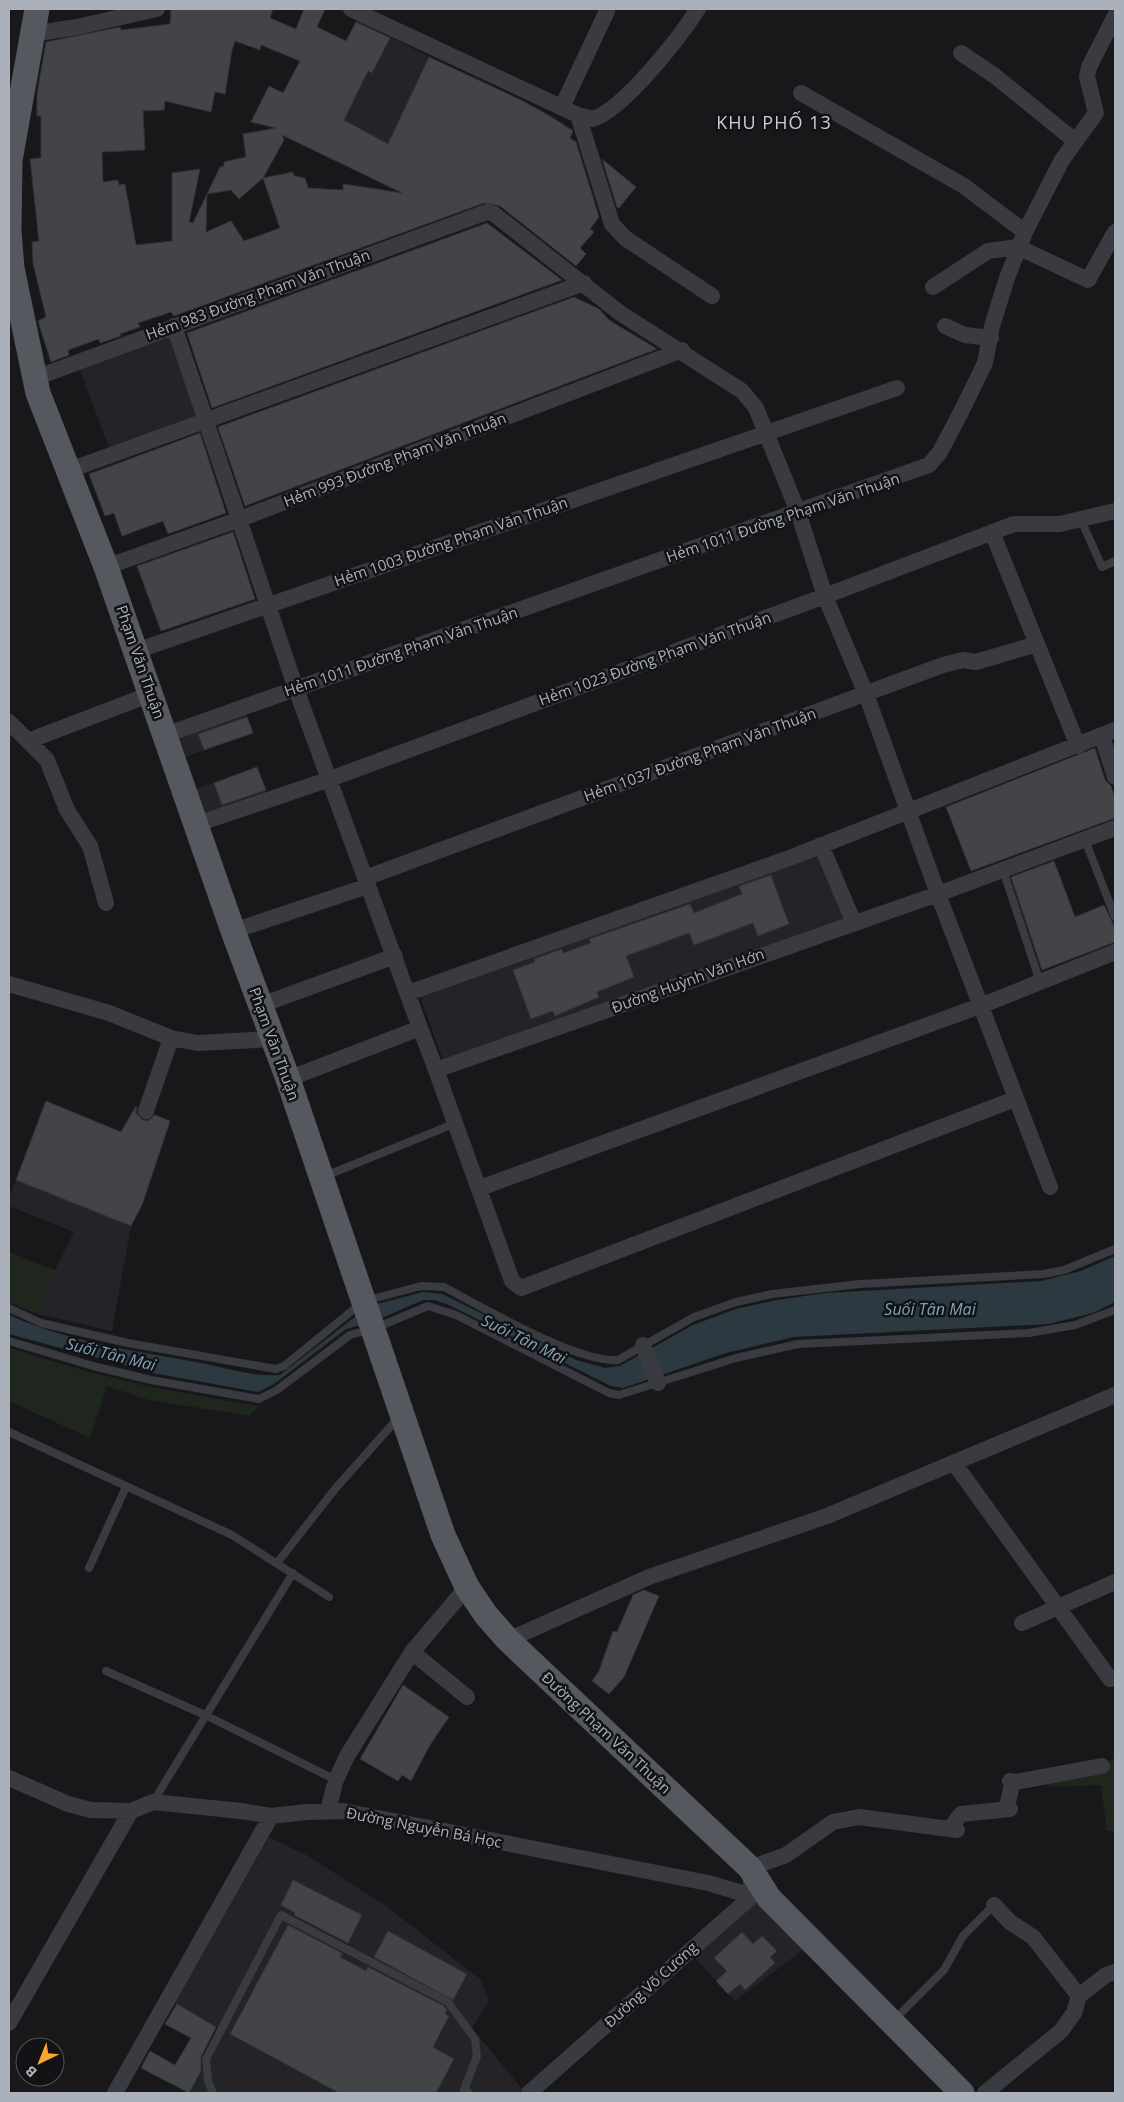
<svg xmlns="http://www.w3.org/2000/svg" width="1124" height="2102" font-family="'Open Sans',sans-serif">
	<rect width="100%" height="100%" fill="#18181b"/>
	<path fill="#242428" d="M357,20L460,72L393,188L296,141Z
		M170,337L199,414L109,448L80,370Z
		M246,713L253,733L185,757L178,738Z
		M257,767L266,792L204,814L196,789Z
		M817,854L844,919L688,973L444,1063L420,996Z
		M45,1101L121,1132L136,1106L170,1121L142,1205L131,1226L112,1331L38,1314L9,1302V1252L55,1270L74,1232L9,1206V1199Z
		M269,1837L308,1856L386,1906L480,1979L489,2001L472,2028L522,2089L518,2093H189L224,2031L174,2003Z
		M756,1900L804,1949L735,2001L693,1956Z"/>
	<path fill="#1e261e" d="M9,1252L55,1271L38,1314L9,1302Z
		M9,1348L86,1371L151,1387L259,1406L249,1416L149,1400L107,1386L90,1438L9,1401Z
		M1115,1757V1831H1107L1101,1785L1048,1787L1045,1779L1102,1766Z"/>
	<path fill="#2d3940" d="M1115,1256V1302L1093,1313L1048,1324L793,1337L726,1353L623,1388L611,1386L447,1304L434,1300H423L375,1321L346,1329L274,1384L258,1392L153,1373L9,1334V1315C69,1342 136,1351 201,1363C226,1368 254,1377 280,1375L369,1306L423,1292L442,1294L576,1360L605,1368L620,1366L693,1325L736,1309L777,1300L825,1293L1041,1281L1081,1271Z"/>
	<path fill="#424448" stroke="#323337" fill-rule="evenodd" d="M171,9H273L270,18L296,29L304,9H325L317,27L346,41L356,22L390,38L372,73L368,71L344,120L388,144L429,57L521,100L550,116L573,131L570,138L576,142L599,217L590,229L594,232L580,248L586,254L576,266L500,206L484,203L174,316L171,312L138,323L140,327L120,334L121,336L100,343L99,339L68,350L69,355L51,362L38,321L46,317L33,263L32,242L39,241L30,159L41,158V116H37V94L46,42L120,27L121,30L170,24ZM235,41L260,50L261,45L300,61L283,93L269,86L251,122L276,128L243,134L246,157L224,162V166L220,167L193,223L189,222L200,169L172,173V241L136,245L125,184L119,185L118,180L103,182L102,152L145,150L143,111L164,110L165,101L211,112L215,92L225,94L232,50ZM282,135L359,172L402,193L343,184V190L308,188L305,178L294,176L293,172L263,178L284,140ZM263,178L280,228L244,241L231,221L206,232L207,194L231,190L239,199Z
		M602,159L636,187L619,208L617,207Z
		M487,223L562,280L212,408L187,333Z
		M574,297L599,309L609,320L657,349L245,506L218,427Z
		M200,433L226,513L168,534L163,521L122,536L114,513L105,516L89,474Z
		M233,532L255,599L161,631L137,566Z
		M247,717L253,733L204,750L198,734Z
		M1095,748L1105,780L1111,786L1115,798V818L971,871L946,807Z
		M257,767L266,790L222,805L214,783Z
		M1054,861L1075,917L1104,905L1115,928V942L1042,970L1011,877Z
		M771,875L789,924L758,936L753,923L694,945L689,933L626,956L634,977L597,992L599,997L555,1016L553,1011L531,1019L513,970L535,962L534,959L562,949L563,953L591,943L589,939L690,904L694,913L742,894L739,886Z
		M46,1101L121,1132L136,1106V1113L142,1120L148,1121L155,1115L170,1121L142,1205L131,1226L16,1180Z
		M644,1590L659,1596L624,1677L609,1694L592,1681L599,1671L613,1631L617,1632L633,1595Z
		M403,1685L449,1717L430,1745L411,1781L402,1775L398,1781L360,1759Z
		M293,1880L362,1915L348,1943L294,1915L295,1913L281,1905Z
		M288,1925L342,1953L340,1957L366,1971L368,1967L444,2006L447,2010L445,2014L449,2016L433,2047L454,2059L436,2093H339L230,2034Z
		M388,1931L467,1974L453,2000L374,1957Z
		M742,1932L753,1944L762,1936L777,1951L770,1957L775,1963L745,1990L740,1984L728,1994L716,1981L727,1971L714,1958Z
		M177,2004L216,2027L201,2057V2071L189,2093L141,2068L150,2051L175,2065L191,2038L165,2024Z"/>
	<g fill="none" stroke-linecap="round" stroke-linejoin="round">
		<path stroke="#393b40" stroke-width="8" d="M1081,520L1102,567L1115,561
			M1085,840L1115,917
			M1003,870L1040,982
			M325,1176L456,1123
			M9,1308L41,1323L128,1343L276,1369L284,1366L364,1301L421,1286L444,1287C484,1308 577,1363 618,1360L694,1317L736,1302L772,1294L860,1284L1044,1274L1064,1270L1115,1249
			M9,1341L93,1366L151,1380L259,1399L277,1390L350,1335L373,1329L428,1306L456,1315L609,1393L619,1395L736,1358L798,1344L1029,1333L1075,1325L1115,1310
			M9,1432L232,1535L329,1597
			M277,1563L335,1489L399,1417
			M89,1568L126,1487
			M106,1671L205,1715L336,1780
			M153,1802L293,1573
			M894,2020L944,1970L963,1936L994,1905
			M213,2093L208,2081L206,2059L281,1915L448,2002L475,2039L477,2056L464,2090L469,2093"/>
		<path stroke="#393b40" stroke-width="16" d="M351,9L578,115L593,119C624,109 680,37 698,9
			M32,34L77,27L157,9
			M961,53L995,76L1075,141
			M801,93L964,186L1025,232
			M562,107L607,11
			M578,115L612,224L625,238L712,296
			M933,287L988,251L1018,247L1088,280L1115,232
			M174,326L296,689L420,1028
			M945,326L965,335L991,338
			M35,378L487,212L494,214L620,313L742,391L756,408L798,512L825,596L866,694L938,894L1050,1187
			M67,471L584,283
			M992,532L1078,746
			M106,567L240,519L682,350
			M136,651L897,388
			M9,722L47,760L67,810L90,846L106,903
			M165,735L929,465L940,452L962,410L985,363L992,326L1007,278L1025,232L1062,160L1096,113L1087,77L1089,67L1115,16
			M1102,736L1115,777
			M28,741L151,694
			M197,824L330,779L825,596L1014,524H1060L1115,511
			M821,845L854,923
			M365,878L943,665L963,660L976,662L1037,644
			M233,931L368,886
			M9,984L109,1013L171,1038L198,1043L272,1039
			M408,993L792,857L1115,730
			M261,1005L395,956
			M436,1070L512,1281L521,1288L1015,1099
			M288,1079L420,1028L436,1070L938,894L1115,828
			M146,1111L171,1038
			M480,1188L980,1006L1115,952
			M643,1345L658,1383
			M954,1463L1110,1679
			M1022,1623L1115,1582
			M508,1640L649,1577L827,1516L1115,1395
			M412,1652L467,1697
			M9,1778L68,1804L91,1810L131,1811L153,1802L241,1811L271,1816L307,1812L343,1811L708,1883L752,1896
			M336,1780L347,1756L412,1652L467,1587
			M328,1811L334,1787
			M994,1905L1010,1922L1033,1937L1079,1996
			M9,2023L131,1811
			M115,2093L271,1816
			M529,2093L752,1896L750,1868L786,1855L833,1822L859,1817L957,1830L952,1826L961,1814L1010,1809L1007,1806L1012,1785L1010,1781L1016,1782L1102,1766
			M985,2093L1061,2031L1074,2013L1079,1996L1106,1975L1115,1972"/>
		<path stroke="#55585f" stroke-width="25" d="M37,9L10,160L9,231L12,268L38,393L106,567L233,931L288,1079L443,1535L467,1587L486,1615L508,1640L750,1868L769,1898L962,2093"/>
	</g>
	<g text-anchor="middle" stroke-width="5" stroke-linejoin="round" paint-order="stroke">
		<g font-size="15" fill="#aab1bb" stroke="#131316">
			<text transform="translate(258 295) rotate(-20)" y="5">Hẻm 983 Đường Phạm Văn Thuận</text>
			<text transform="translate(395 460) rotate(-21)" y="5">Hẻm 993 Đường Phạm Văn Thuận</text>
			<text transform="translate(783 518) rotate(-19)" y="5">Hẻm 1011 Đường Phạm Văn Thuận</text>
			<text transform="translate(451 542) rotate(-19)" y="5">Hẻm 1003 Đường Phạm Văn Thuận</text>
			<text transform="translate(401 652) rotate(-19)" y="5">Hẻm 1011 Đường Phạm Văn Thuận</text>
			<text transform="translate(655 659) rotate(-20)" y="5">Hẻm 1023 Đường Phạm Văn Thuận</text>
			<text transform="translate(140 662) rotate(71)" y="5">Phạm Văn Thuận</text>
			<text transform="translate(700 755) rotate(-20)" y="5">Hẻm 1037 Đường Phạm Văn Thuận</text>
			<text transform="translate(688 981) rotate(-20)" y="5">Đường Huỳnh Văn Hớn</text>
			<text transform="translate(274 1044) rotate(70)" y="5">Phạm Văn Thuận</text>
			<text transform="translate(606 1733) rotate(43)" y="5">Đường Phạm Văn Thuận</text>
			<text transform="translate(424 1828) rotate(11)" y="5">Đường Nguyễn Bá Học</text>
			<text transform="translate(651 1985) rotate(-42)" y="5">Đường Võ Cương</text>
		</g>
		<g font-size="16" font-style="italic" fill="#7fa2b8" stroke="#131316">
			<text x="930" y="1315">Suối Tân Mai</text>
			<text transform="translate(524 1339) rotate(26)" y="6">Suối Tân Mai</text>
			<text transform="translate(111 1354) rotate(14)" y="6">Suối Tân Mai</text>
		</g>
		<g font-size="18" letter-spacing="1" fill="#cbcfd7" stroke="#131316">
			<text x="774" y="129">KHU PHỐ 13</text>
		</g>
	</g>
	<rect width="1124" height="2102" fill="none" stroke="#aab1bb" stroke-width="20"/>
	<g transform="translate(40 2062) rotate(223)"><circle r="24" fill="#131316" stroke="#4f5258"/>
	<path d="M0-4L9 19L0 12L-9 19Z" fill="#fca62f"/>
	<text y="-8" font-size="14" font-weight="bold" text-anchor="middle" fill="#aab1bb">B</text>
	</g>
</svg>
